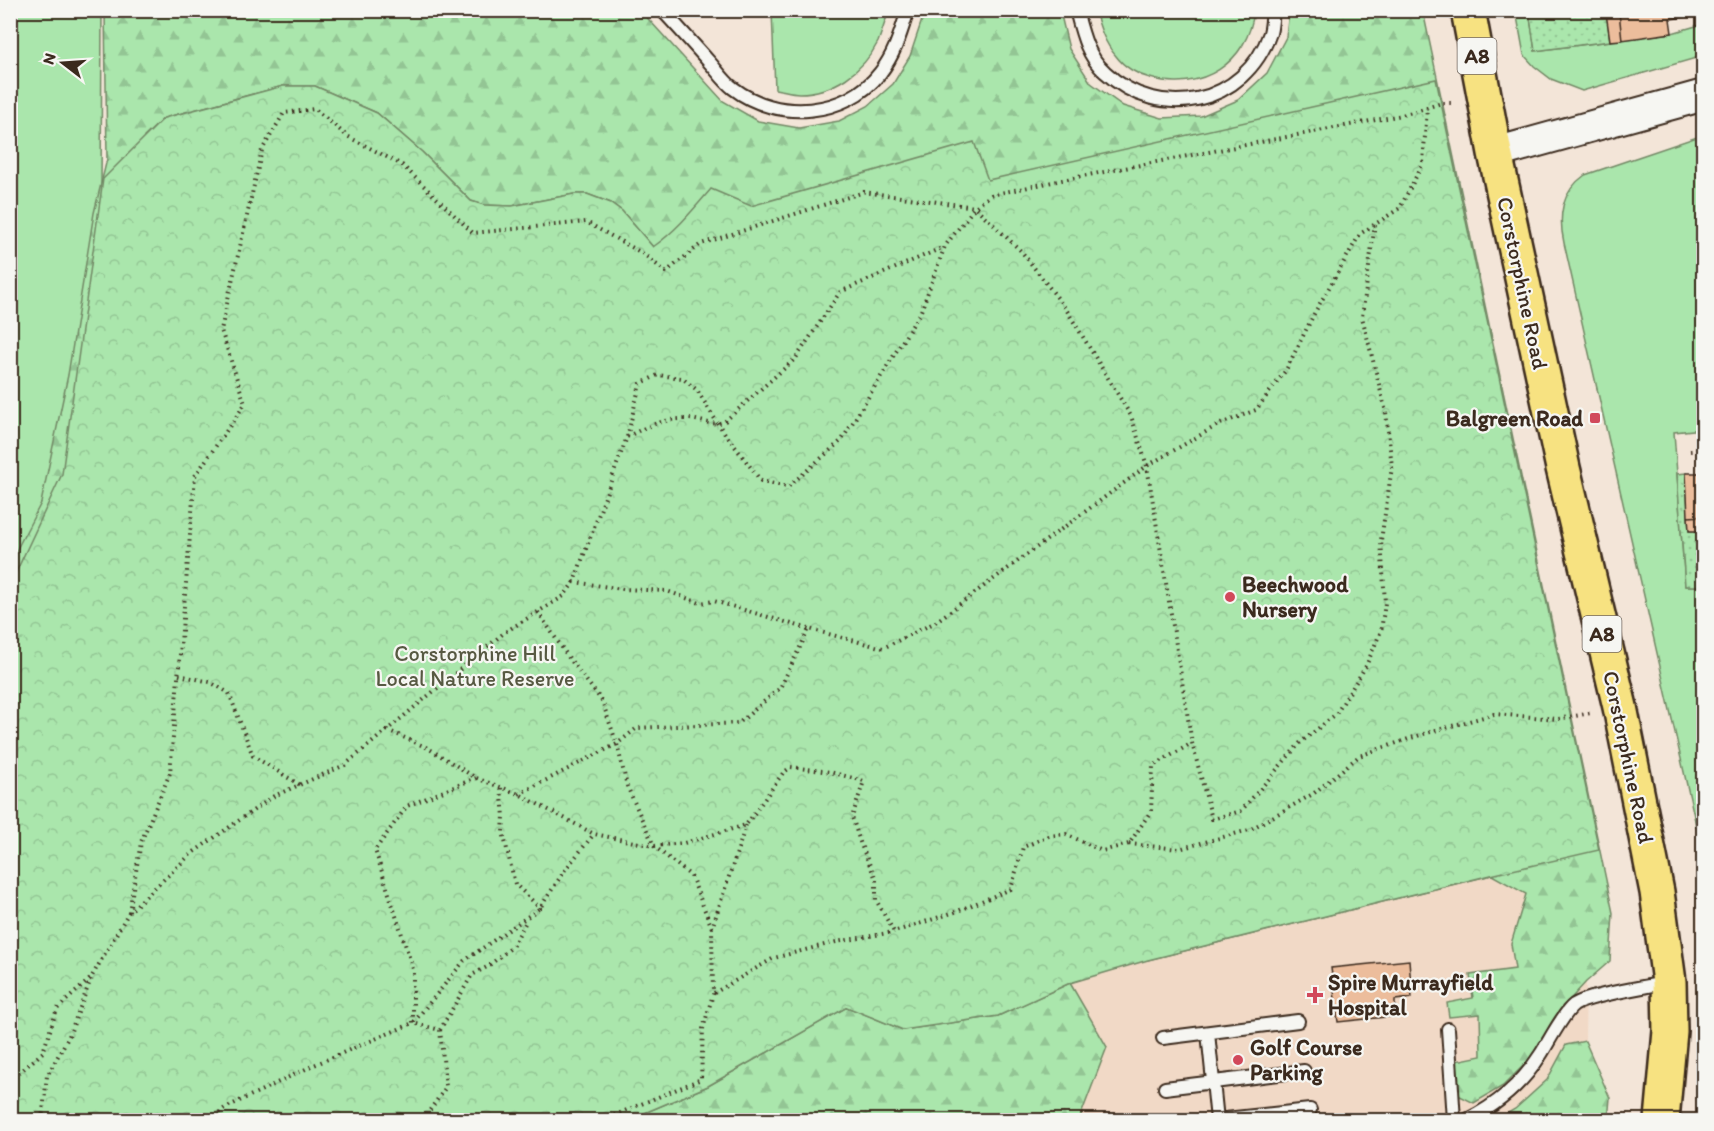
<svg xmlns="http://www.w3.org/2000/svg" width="1714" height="1131" font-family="Itim,sans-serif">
	<defs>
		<pattern id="forest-firs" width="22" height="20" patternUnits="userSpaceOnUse" patternTransform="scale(1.5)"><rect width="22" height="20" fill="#aae6ac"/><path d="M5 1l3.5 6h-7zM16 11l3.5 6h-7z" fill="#93c594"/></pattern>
		<pattern id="park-crowns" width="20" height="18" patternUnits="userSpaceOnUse" patternTransform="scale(1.5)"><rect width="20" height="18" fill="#aae6ac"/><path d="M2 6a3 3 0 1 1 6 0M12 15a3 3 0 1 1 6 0" fill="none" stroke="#93c594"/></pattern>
		<pattern id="garden-dots" width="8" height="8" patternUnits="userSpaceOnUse" patternTransform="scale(1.5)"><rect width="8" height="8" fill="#aae6ac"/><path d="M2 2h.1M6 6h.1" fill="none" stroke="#93c594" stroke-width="1.8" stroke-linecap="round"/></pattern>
	</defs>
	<rect width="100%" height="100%" fill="#f3e5d8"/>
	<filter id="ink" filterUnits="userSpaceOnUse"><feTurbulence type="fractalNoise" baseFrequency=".0167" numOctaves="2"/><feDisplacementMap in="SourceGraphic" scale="12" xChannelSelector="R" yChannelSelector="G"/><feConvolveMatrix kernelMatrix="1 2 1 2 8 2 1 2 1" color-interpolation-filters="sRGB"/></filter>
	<g filter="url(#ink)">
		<path fill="#f1d9c6" d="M1491,875L1613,913L1610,961L1586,982L1585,1041L1610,1098L1608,1120H628L998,1016L1070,983L1148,960Z"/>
		<path fill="#aae6ac" stroke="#728865" stroke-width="1.5" d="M11,11H102L101,189L60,487L11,579Z
			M772,11V10L889,11C885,21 882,32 878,42C863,72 833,93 799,93C791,93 783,90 775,89Z
			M1095,11V10L1254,11C1248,63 1201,93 1150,78C1138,75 1124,67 1116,56C1104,42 1100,28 1095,11Z
			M1516,11H1529L1535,51L1672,33L1703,24V56L1582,91L1551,79L1534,66L1524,55Z
			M1703,135V429L1674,432L1685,586H1703V849L1696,825L1564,243C1558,216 1561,192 1585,175Z"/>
		<path fill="url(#forest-firs)" stroke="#728865" stroke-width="1.5" d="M105,11H641L723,101L758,121L799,128L839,121L868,106L893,84L910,56L925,11H1060L1069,49L1091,83L1123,106L1162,118L1201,116L1238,100L1267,73L1286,37L1289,11H1423L1613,913L1610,961L1586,982L1564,1006L1530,1059L1503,1086L1474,1103L1454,1093L1451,1062L1481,1056L1480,1014L1449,1017L1447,1003L1473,998L1470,975L1515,969L1511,944L1526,894L1492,875L1148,960L653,247L622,211L611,203L587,194H574L512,206L484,205L471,201L422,152L377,113L315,86H283L164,118L144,137L10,916V567L18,547L41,503L68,375L94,213L107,159Z
			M1070,983L1107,1047L1079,1120H628L708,1086L847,1007L903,1030L998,1016Z
			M1585,1041L1610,1098L1608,1120H1496L1515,1109L1547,1080L1566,1045Z"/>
		<path fill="url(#park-crowns)" stroke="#728865" stroke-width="1.5" d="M1436,79L1599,850L1491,875L1148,960L1070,983L998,1016L903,1030L847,1007L708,1086L628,1120H11V583L62,474L103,179L164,118L283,86H315L377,113L422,152L471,201L484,205L512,206L574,194H587L611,203L622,211L653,247C676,231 693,210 711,189L751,206L974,142L988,180Z"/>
		<path fill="url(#garden-dots)" stroke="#728865" stroke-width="1.5" d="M1529,11H1606L1610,41L1535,51Z
			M1686,473L1689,531H1703V586H1685L1677,474Z"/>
		<path fill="#ecbd9c" stroke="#3b2a1e" stroke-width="1.5" d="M1628,10H1684L1685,17L1670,19L1672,33L1622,40L1619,12Z
			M1619,12L1622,40L1610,41L1606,13Z
			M1686,473H1704V516L1688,517Z
			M1704,516V531H1689L1688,517Z
			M1409,960L1412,998L1395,1000V1016L1338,1022L1331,968Z"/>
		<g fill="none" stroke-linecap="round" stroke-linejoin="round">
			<defs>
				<path id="service" d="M662,10C679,28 695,46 711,64C718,72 725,82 733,88C777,122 846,117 880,73C895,54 901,32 908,10
					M1076,10C1082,33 1087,56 1105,72C1159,123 1245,105 1270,33C1272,26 1272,18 1273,10
					M1448,1029L1454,1120
					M1208,1033L1217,1120
					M1163,1038L1298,1021
					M1165,1088L1304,1071
					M1216,1120L1310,1110
					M1467,1120C1497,1105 1523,1083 1541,1054C1548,1043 1564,1012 1574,1005C1589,995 1647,987 1668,982"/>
				<path id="tertiary" d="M1495,153L1704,95"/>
				<path id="primary" d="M1468,10L1495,153L1563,468L1620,707L1657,892L1669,982L1670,1031L1662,1120"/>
			</defs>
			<use href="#service" stroke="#3b2a1e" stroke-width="16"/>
			<use href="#tertiary" stroke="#3b2a1e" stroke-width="34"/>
			<use href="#primary" stroke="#3b2a1e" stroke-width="38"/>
			<path stroke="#3b2a1e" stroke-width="4" stroke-dasharray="1.5 4.5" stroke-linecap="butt" d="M627,437C647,426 664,418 689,419C702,420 713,427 725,421L796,358L840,292L944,247
				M1690,451L1704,450
				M574,582L623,589L667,591L700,603L714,601L809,629
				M538,612L569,658L602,701L617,744L627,786L654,846L691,876L712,928
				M179,675L210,682L229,693L253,756L300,785
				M387,730L428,748L476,778L519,794L594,834L654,846L684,843L746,825L783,773L791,767L830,772L864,781L852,817L861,845L876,879V900L894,932L955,912L1011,889L1023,847L1049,836L1066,834L1102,851L1129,844L1151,811L1153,766L1192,743
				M501,788L504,816L503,832L515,884L540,908L539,909
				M519,794L617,744L637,728L739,723L780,688L809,629L883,648L934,623L1147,466L1218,425L1256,410L1286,370L1315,312L1360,234L1400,208L1423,163L1427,108
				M1129,844L1179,849L1249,830L1313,794L1359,756L1420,735L1494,714L1558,719L1591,713
				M129,912L141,842L170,773L195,476L245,404L221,330L262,150L284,113L315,109L347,136L402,165L473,233L586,222L642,253L666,272L701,244L864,192L975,207L1022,252L1066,309L1131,416L1147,466L1192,743L1212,819L1241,811L1300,743L1336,714L1366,666L1381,631L1385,603L1381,540L1392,467L1386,412L1362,317L1375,224
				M714,993L774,958L836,942L894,932
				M440,1030L472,975L487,967L512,947L527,920
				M10,1081L43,1052L57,1009L91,978L129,912L191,854L274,796L345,765L505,632L564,596L574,582L627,437L640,384L658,375L682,378L697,390L718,424L761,481L788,487L842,440L921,311L945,246L975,207L991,195L1062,180L1402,115L1442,103H1454
				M42,1120L47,1076L69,1036L91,979
				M209,1120L225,1108L314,1065L413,1023L464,961L540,908L565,870L594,834
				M423,1120L446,1087L440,1030L413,1023V969L375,850L407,806L476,778
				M603,1120L701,1079L703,1029L713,994L712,928L746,825"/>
			<use href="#service" stroke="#f6f6f2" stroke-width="12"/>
			<use href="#tertiary" stroke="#f6f6f2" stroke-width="30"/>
			<use href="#primary" stroke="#f7e281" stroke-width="33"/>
		</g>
	</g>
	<g fill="#d1495b" stroke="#f6f6f2" stroke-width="2">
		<rect x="1589" y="412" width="12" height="12" rx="3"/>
		<circle cx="1230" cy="597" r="6"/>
		<path d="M1312 986h6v6h6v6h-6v6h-6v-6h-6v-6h6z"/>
		<circle cx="1238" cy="1060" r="6"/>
	</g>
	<g text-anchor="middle" stroke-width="4.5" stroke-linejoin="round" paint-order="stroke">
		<g fill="#f6f6f2" stroke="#73675e" stroke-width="1.5">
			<rect x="1457.5" y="38" width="39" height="36" rx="4.5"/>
			<rect x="1582.5" y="616" width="39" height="36" rx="4.5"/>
		</g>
		<g font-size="21" font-weight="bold" fill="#3b2a1e">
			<text x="1477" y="63">A8</text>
			<text x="1602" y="641">A8</text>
		</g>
		<g font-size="22" fill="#3b2a1e" stroke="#f6f6f2">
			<text transform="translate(1523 283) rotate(78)" y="8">Corstorphine Road</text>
			<text transform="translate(1629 757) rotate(78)" y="8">Corstorphine Road</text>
		</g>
		<g font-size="22" font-weight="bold" fill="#3b2a1e" stroke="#f6f6f2" text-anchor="start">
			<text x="1583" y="426" text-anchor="end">Balgreen Road</text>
			<text x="1242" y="592">Beechwood<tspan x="1242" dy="25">Nursery</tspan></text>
			<text x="1328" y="990">Spire Murrayfield<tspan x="1328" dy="25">Hospital</tspan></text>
			<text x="1250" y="1055">Golf Course<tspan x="1250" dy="25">Parking</tspan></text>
		</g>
		<g font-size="22" fill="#575942" stroke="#f6f6f2">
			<text x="475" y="661">Corstorphine Hill<tspan x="475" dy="25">Local Nature Reserve</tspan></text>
		</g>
	</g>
	<rect width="1714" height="1131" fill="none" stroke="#f6f6f2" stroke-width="36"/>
	<rect x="18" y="18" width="1678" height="1095" fill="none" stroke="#3b2a1e" stroke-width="2" filter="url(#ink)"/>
	<g transform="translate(63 63) rotate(287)" stroke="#f6f6f2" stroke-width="4.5" paint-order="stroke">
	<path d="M0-4.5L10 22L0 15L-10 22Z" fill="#3b2a1e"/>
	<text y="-9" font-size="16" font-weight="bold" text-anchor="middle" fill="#3b2a1e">N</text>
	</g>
</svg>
